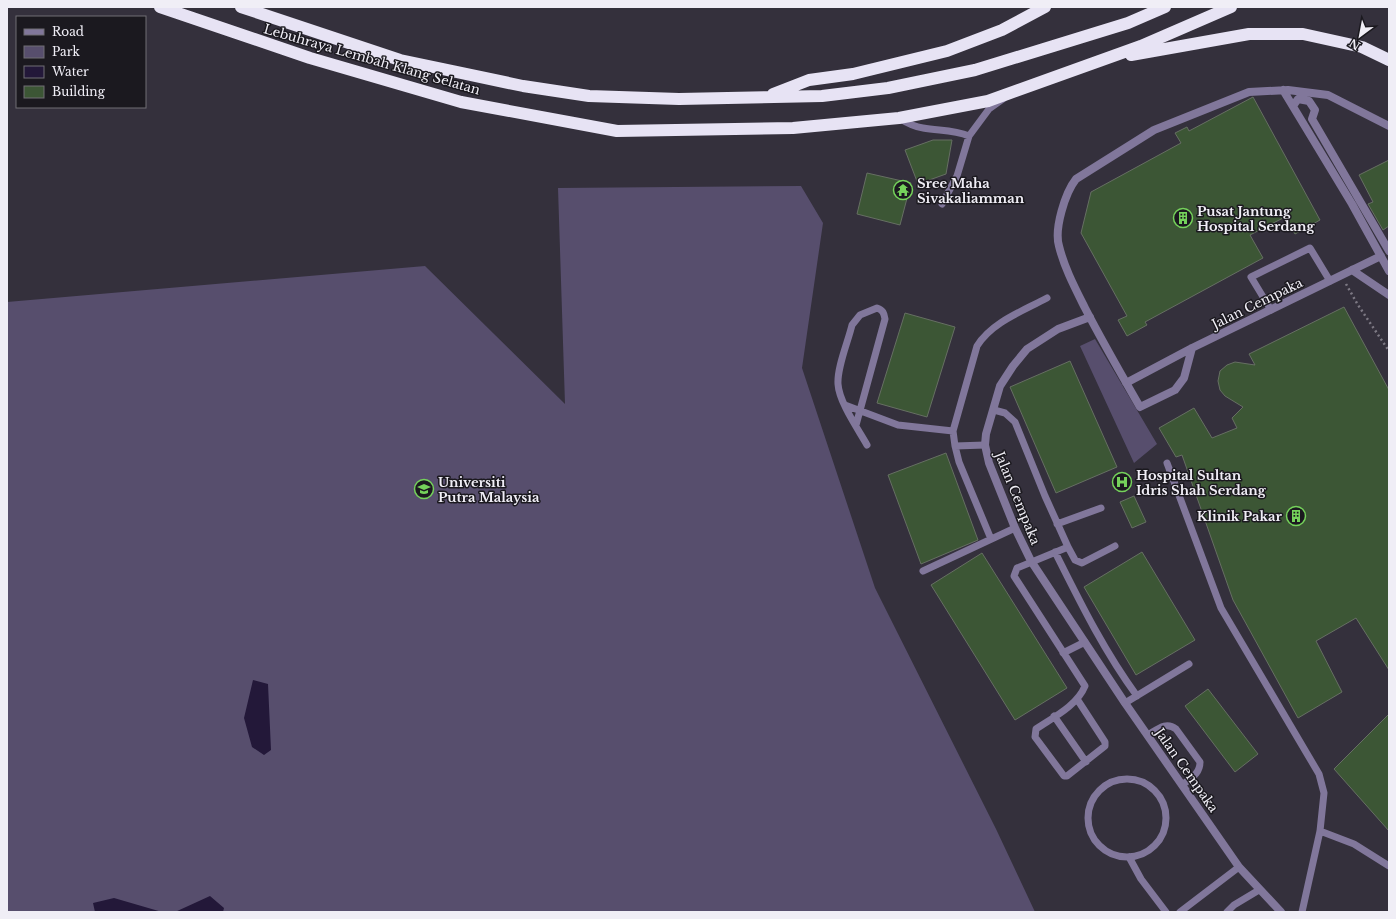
<svg xmlns="http://www.w3.org/2000/svg" width="1396" height="919" font-family="'Libre Baskerville',serif">
	<rect width="100%" height="100%" fill="#34303c"/>
	<path fill="#574e6d" d="M801,186L823,223L802,368L875,588L996,829L1035,912H7V302L425,266L565,404L558,188Z
		M1095,339L1157,444L1134,463L1080,346Z"/>
	<path fill="#231839" d="M253,680L268,684L271,750L264,755L252,747L244,718Z
		M210,896L224,908L223,912H175Z
		M114,898L162,912H95L93,903Z"/>
	<path fill="#3c5635" stroke="#666f63" d="M1253,97L1320,220L1295,234L1285,217L1250,235L1263,258L1145,322L1147,325L1127,336L1118,320L1127,316L1081,233L1091,192L1181,143L1175,133L1187,127L1189,131Z
		M933,140H952L946,174L918,184L905,150Z
		M1389,160V226L1383,230L1368,204L1373,202L1359,175Z
		M867,173L911,183L900,225L857,214Z
		M1344,307L1389,390V670L1356,618L1316,641L1342,692L1298,718L1233,600L1182,455L1176,457L1159,428L1194,408L1212,438L1237,428L1232,418L1243,407L1225,396L1220,390L1218,381L1220,371L1227,365L1235,362L1255,365L1249,354Z
		M905,313L955,327L927,417L877,403Z
		M1070,361L1117,467L1056,493L1010,387Z
		M946,453L978,540L921,564L888,475Z
		M1134,496L1146,522L1132,528L1120,502Z
		M1142,552L1195,640L1136,675L1084,587Z
		M982,553L1067,688L1015,720L931,585Z
		M1208,689L1258,754L1235,772L1185,706Z
		M1389,714V831L1334,769Z"/>
	<g fill="none" stroke-linecap="round" stroke-linejoin="round">
		<path stroke="#7d7984" stroke-width="2.5" stroke-dasharray="2 3" stroke-linecap="butt" d="M1346,284L1358,305L1389,351"/>
		<path stroke="#81779b" stroke-width="7" d="M899,118C907,123 914,127 923,128C939,131 953,129 969,136
			M942,204L957,176L969,136L989,109L1003,99
			M1271,310L1251,277L1310,248L1330,281
			M845,405L898,425L953,431
			M994,410L1005,413L1015,422L1045,496L1068,547L1017,568L1014,576L1085,686C1077,706 1052,718 1036,729L1035,737L1064,776H1067L1105,746V742L1077,699
			M856,425L885,319C884,313 883,310 877,308L860,315L852,325C848,342 837,367 838,384C839,402 858,429 867,445
			M985,445L955,446L953,431L977,346C992,322 1023,311 1047,298
			M955,446L959,462L991,539
			M1167,463L1221,608L1319,774L1324,793L1320,831L1302,912
			M1057,524L1101,508
			M1068,547L1075,560L1082,563L1115,546
			M1055,552C1080,602 1104,651 1137,696
			M923,571L1015,528
			M1063,653L1085,642
			M1125,703L1189,664
			M1054,716L1086,762
			M1148,735C1158,729 1166,721 1176,729L1200,762C1200,774 1191,778 1182,785
			M1088 818a39 39 0 1 1 78 0a39 39 0 1 1-78 0Z
			M1320,831L1354,844L1389,866
			M1129,857L1141,879L1166,912
			M1180,912L1239,867
			M1227,912L1234,905L1259,890"/>
		<path stroke="#81779b" stroke-width="8" d="M1283,90L1352,204L1389,271
			M1293,106L1298,99L1309,101L1315,110L1312,119L1389,251
			M1352,270L1389,295
			M1090,317L1058,329L1027,349L1013,366L1000,386L986,434L985,445L989,463L1015,528L1031,561L1125,703L1239,867L1281,912
			M1192,348L1184,378L1175,390L1140,407C1121,374 1102,341 1085,308C1075,288 1064,267 1059,246C1054,229 1065,193 1076,179L1154,130L1249,92L1288,90L1328,95L1389,126
			M1126,383L1192,348L1381,256"/>
		<path stroke="#e7e3f4" stroke-width="12" d="M160,7L310,58L461,102L617,131L793,128L899,118L988,101L1141,46L1231,7
			M241,7L400,60L523,86L589,96L679,99L822,96L888,88L975,70L1128,23L1165,7
			M1131,55L1249,34H1303L1362,47L1389,60
			M773,94L809,80L853,74L947,51L1002,30L1045,7"/>
	</g>
	<defs>
		<symbol id="temple-ring" viewBox="-11 -11 22 22"><circle r="9.5" fill="#1b191f" stroke="#75d25b" stroke-width="1.5"/><path d="M0-6L5-2H3V0L6.5 2.5H4V6H1.5V3h-3V6H-4V2.5H-6.5L-3 0V-2H-5Z" fill="#75d25b"/></symbol>
		<symbol id="building-ring" viewBox="-11 -11 22 22"><circle r="9.5" fill="#1b191f" stroke="#75d25b" stroke-width="1.5"/><path d="M-4-6H4V6H1V3H-1V6H-4ZM-2.5-4.3h1.7v1.8h-1.7ZM.8-4.3h1.7v1.8H.8ZM-2.5-1h1.7V.8h-1.7ZM.8-1h1.7V.8H.8Z" fill="#75d25b"/></symbol>
		<symbol id="hospital-ring" viewBox="-11 -11 22 22"><circle r="9.5" fill="#1b191f" stroke="#75d25b" stroke-width="1.5"/><path d="M-5-5h3v3.5h4V-5h3V5h-3V1.5h-4V5h-3Z" fill="#75d25b"/></symbol>
		<symbol id="university-ring" viewBox="-11 -11 22 22"><circle r="9.5" fill="#1b191f" stroke="#75d25b" stroke-width="1.5"/><path d="M0-5L7-2L0 1L-7-2ZM-4 1L0 2.5L4 1V4Q0 6-4 4Z" fill="#75d25b"/></symbol>
	</defs>
	<g fill-rule="evenodd">
		<use href="#temple-ring" x="892" y="179" width="22" height="22"/>
		<use href="#building-ring" x="1172" y="207" width="22" height="22"/>
		<use href="#hospital-ring" x="1111" y="471" width="22" height="22"/>
		<use href="#university-ring" x="413" y="478" width="22" height="22"/>
		<use href="#building-ring" x="1285" y="505" width="22" height="22"/>
	</g>
	<g text-anchor="middle" stroke-width="3" stroke-linejoin="round" paint-order="stroke">
		<g font-size="13" fill="#f0eef6" stroke="#1b191f">
			<text transform="translate(372 59) rotate(16)" y="5">Lebuhraya Lembah Klang Selatan</text>
			<text transform="translate(1257 303) rotate(-26)" y="5">Jalan Cempaka</text>
			<text transform="translate(1018 498) rotate(68)" y="5">Jalan Cempaka</text>
			<text transform="translate(1187 770) rotate(55)" y="5">Jalan Cempaka</text>
		</g>
		<g font-size="13" font-weight="bold" fill="#f0eef6" stroke="#1b191f" text-anchor="start">
			<text x="917" y="188">Sree Maha<tspan x="917" dy="15">Sivakaliamman</tspan></text>
			<text x="1197" y="216">Pusat Jantung<tspan x="1197" dy="15">Hospital Serdang</tspan></text>
			<text x="1136" y="480">Hospital Sultan<tspan x="1136" dy="15">Idris Shah Serdang</tspan></text>
			<text x="438" y="487">Universiti<tspan x="438" dy="15">Putra Malaysia</tspan></text>
			<text x="1282" y="521" text-anchor="end">Klinik Pakar</text>
		</g>
	</g>
	<rect width="1396" height="919" fill="none" stroke="#f0eef6" stroke-width="16"/>
	<rect x="16" y="16" width="130" height="92" fill="#1b191f" stroke="#706e75"/>
	<rect x="24" y="29" width="20" height="6" fill="#81779b" stroke="#706e75"/>
	<text x="52" y="36" font-size="12" fill="#f0eef6">Road</text>
	<rect x="24" y="46" width="20" height="12" fill="#574e6d" stroke="#706e75"/>
	<text x="52" y="56" font-size="12" fill="#f0eef6">Park</text>
	<rect x="24" y="66" width="20" height="12" fill="#231839" stroke="#706e75"/>
	<text x="52" y="76" font-size="12" fill="#f0eef6">Water</text>
	<rect x="24" y="86" width="20" height="12" fill="#3c5635" stroke="#706e75"/>
	<text x="52" y="96" font-size="12" fill="#f0eef6">Building</text>
	<g transform="translate(1360 36) rotate(212)" stroke="#1b191f" stroke-width="3" paint-order="stroke">
	<path d="M0-3L7 15L0 10L-7 15Z" fill="#f0eef6"/>
	<text y="-6" font-size="11" font-weight="bold" text-anchor="middle" fill="#f0eef6">N</text>
	</g>
</svg>
